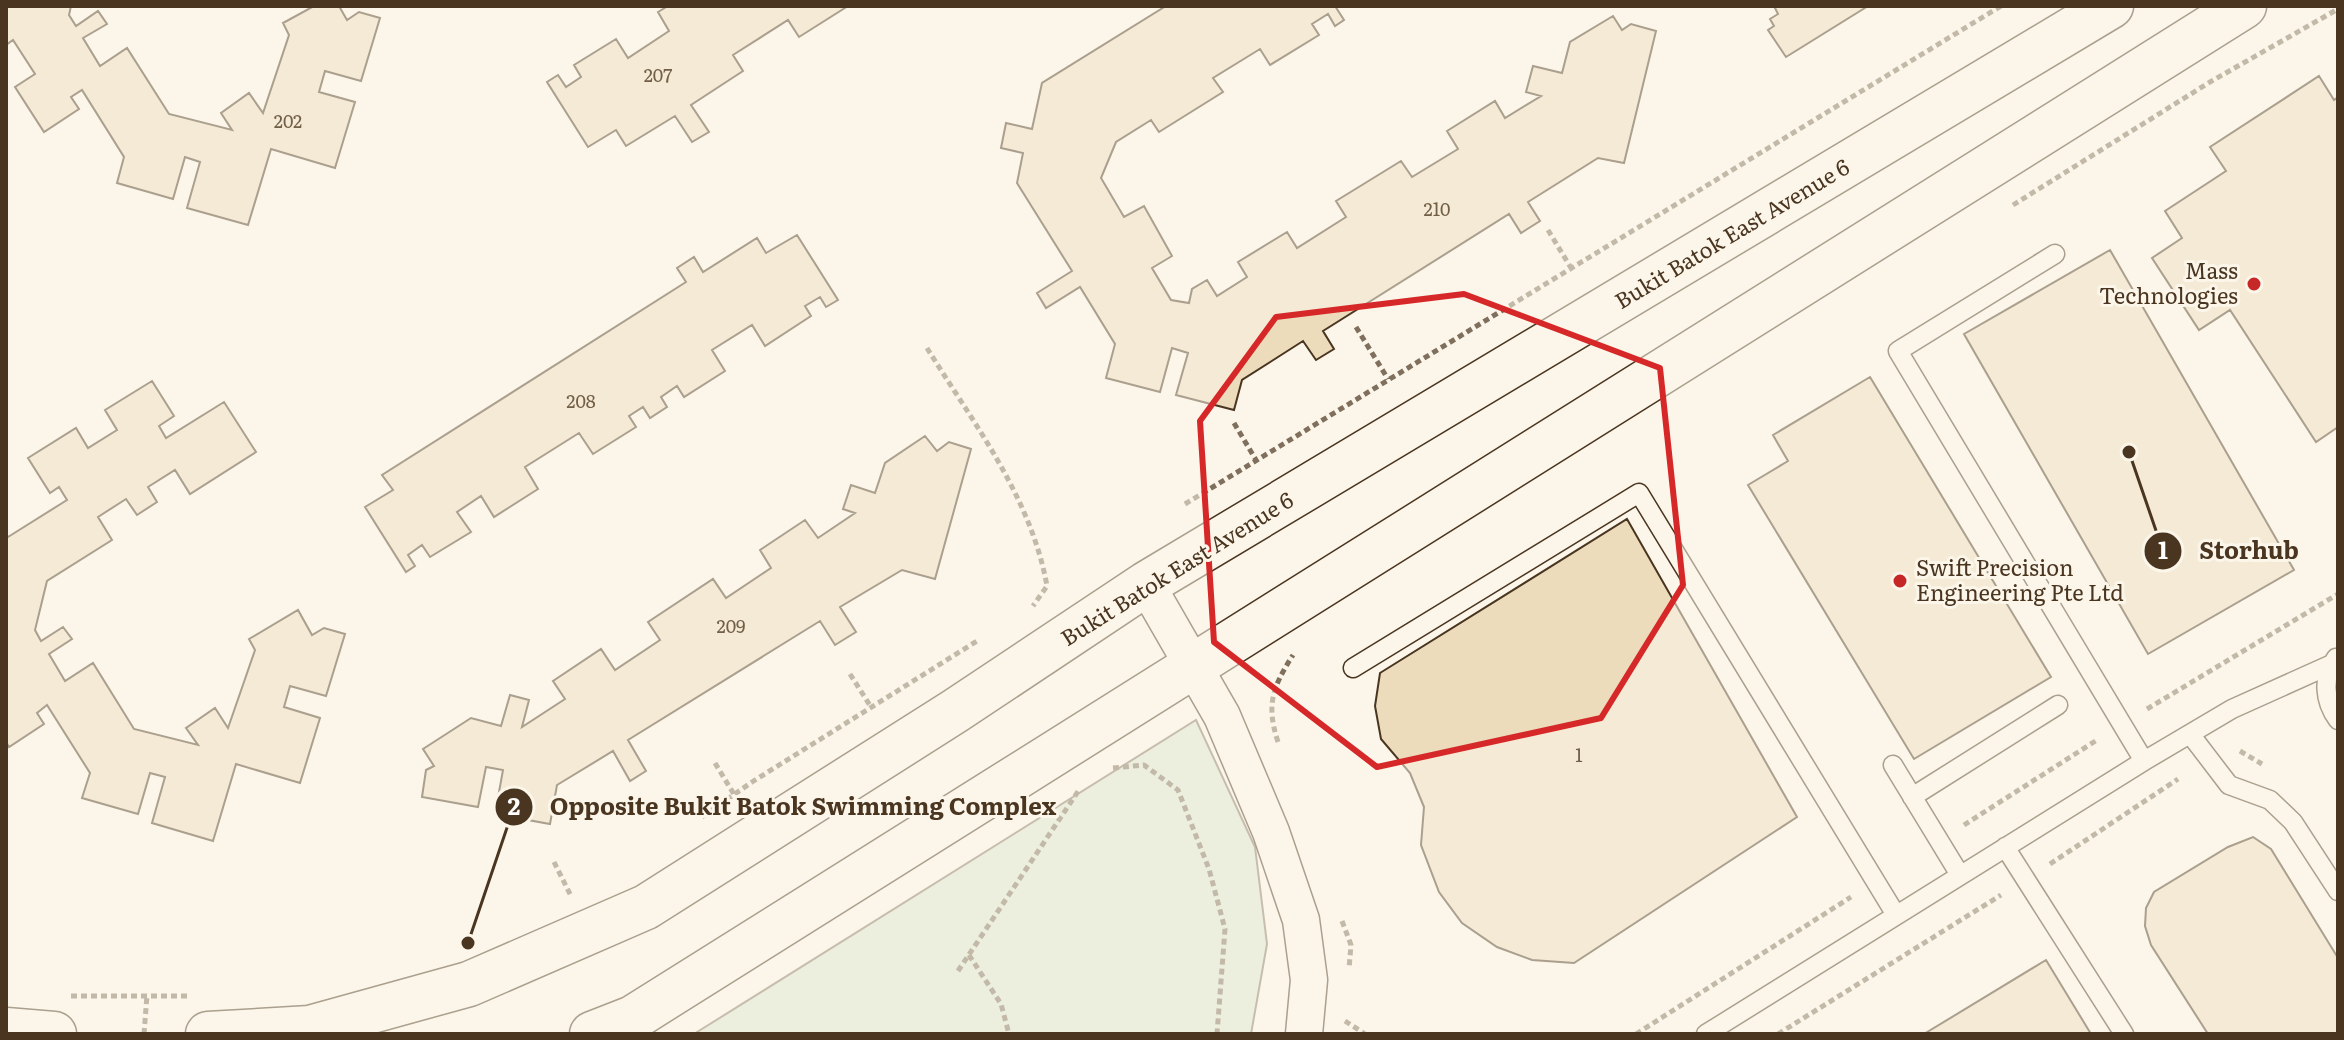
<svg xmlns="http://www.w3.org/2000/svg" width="2344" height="1040" font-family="Literata,serif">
	<rect width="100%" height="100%" fill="#fbf6e9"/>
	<path fill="#dce7d0" stroke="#887966" stroke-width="2" d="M1196,720L1255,847L1267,944L1251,1034H694Z"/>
	<path fill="#ecdcbc" stroke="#4a3520" stroke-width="2" d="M6,6H71L69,15L76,26L98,11L107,24L83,38L100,66L127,48L169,114L232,130L221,113L249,93L263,113L289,35L283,23L314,6H339L347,20L359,12L380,18L361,81L325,71L319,92L355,102L335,168L271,149L248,225L187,208L200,162L185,157L173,199L117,183L124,157L82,90L71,97L79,109L44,132L15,87L35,74L13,40L6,45Z
		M668,6H848L799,37L788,20L733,55L743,71L691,105L709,132L692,142L675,116L626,146L616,130L588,147L547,82L558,75L566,87L581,77L574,65L616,39L628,58L669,31L658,12Z
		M1166,6H1335L1344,20L1335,26L1328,14L1312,24L1319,35L1270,65L1260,49L1213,78L1223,92L1159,132L1151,120L1116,142L1101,178L1124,217L1144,206L1172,256L1152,268L1171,300L1189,303L1192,289L1207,280L1217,296L1247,277L1238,262L1287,232L1297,248L1346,217L1336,201L1401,161L1412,177L1458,149L1447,131L1495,101L1505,118L1541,96L1526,92L1533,66L1562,73L1570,42L1613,16L1622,30L1631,24L1656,31L1624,163L1598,158L1528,202L1540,221L1521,233L1509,214L1323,331L1334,349L1316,360L1303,341L1242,380L1234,410L1176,395L1188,353L1172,348L1160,392L1106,378L1115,344L1080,287L1046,308L1037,293L1072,271L1017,183L1023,153L1001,148L1006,123L1032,129L1042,83Z
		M1774,6H1868L1786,57L1768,30L1774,26L1770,19L1778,14Z
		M2319,76L2334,100L2338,97V427L2316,442L2230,310L2199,330L2152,258L2182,238L2165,211L2226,171L2210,147Z
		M797,235L838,300L826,307L820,297L805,306L811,316L765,346L752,325L712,350L725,371L684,397L677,386L661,397L667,407L650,418L643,407L629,416L636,427L593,454L579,433L525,467L538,489L494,517L481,496L457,512L471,532L430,557L422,545L408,555L415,566L406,572L365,507L393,490L382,475L686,282L677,268L694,257L703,272L757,238L766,253Z
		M2110,250L2294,570L2148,654L1964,334Z
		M1870,377L2051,677L1914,759L1748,485L1788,461L1773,435Z
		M152,381L174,416L159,426L166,438L224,402L256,452L190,494L175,470L148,487L157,502L137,515L126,499L98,517L112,540L47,581L35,630L41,641L63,627L72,639L49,654L65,681L93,663L134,729L198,745L186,728L215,708L228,728L255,650L249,639L298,610L312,635L324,628L345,634L326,696L290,686L284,707L320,718L300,783L236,764L213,841L152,823L165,777L150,773L138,814L82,798L90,773L47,705L37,713L44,724L9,747L6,742V534L8,537L67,500L59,487L50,493L28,458L76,428L88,448L117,430L105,410Z
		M925,436L937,451L949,442L971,449L935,579L902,570L840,607L856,632L835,645L820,621L628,740L646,771L630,781L613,751L557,785L550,824L495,814L503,770L486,767L478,807L422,797L426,770L434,766L423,749L471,718L501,726L510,695L529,700L522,727L565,699L553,681L601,649L615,670L660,640L648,622L713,579L726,598L771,568L760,550L805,520L818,538L855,513L843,509L851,485L875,493L885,463Z
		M1627,519L1797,817L1574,963L1532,960L1497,947L1462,923L1439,892L1421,845L1424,807L1410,773L1381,739L1375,706L1380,673Z
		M2253,837L2271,849L2338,958V1034H2208L2151,945L2145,926L2146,908L2154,892L2228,847Z
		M2046,960L2091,1034H1924Z"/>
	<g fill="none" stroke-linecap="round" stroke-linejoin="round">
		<defs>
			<path id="lane" d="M2055,254L1898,351L2144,761
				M2336,658C2322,677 2324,701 2338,720
				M1353,668L1639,493L1896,915
				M2190,734L2229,785L2270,800L2293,822L2338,891
				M1893,765L1960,875
				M1912,797L2058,705
				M2005,847L2124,1034
				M1706,1034L2144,761L2232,709L2332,664"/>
			<path id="street" d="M1146,584L1222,716L1271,832L1301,920L1309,980L1304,1034"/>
			<path id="secondary" d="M6,1030L54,1034
				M208,1034L310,1028L469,984L646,907L955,711L1146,584L2111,6
				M592,1034L633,1018L2244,6"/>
		</defs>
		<use href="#lane" stroke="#4a3520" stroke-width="21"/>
		<use href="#street" stroke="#4a3520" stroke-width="39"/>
		<use href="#secondary" stroke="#4a3520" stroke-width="47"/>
		<path stroke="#7f6f5c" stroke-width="5" stroke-dasharray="6 4" stroke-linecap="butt" d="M2013,205L2210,82L2338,9
			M1548,230L1571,268
			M1356,327L1388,379
			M927,348C974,424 1031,497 1047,586L1033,606
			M1234,423L1256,460
			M1185,504L2001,6
			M850,674L871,707
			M2147,709L2338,594
			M1278,742C1266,705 1272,688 1293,655
			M2240,751L2262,764
			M715,763L735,796
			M1113,768L1144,765L1178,790L1209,869L1225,929L1217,1034
			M702,817L752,782L977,641
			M1964,825L2097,740
			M554,862L571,896
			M2050,864L2178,779
			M1342,921L1351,945L1349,969
			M969,955L1001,1004L1009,1034
			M958,971L1079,790
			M71,996H189
			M1345,1021L1365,1034
			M144,1034L147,995
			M1636,1034L1851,897
			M1778,1034L2001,895"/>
		<use href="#lane" stroke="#fbf6e9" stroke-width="18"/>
		<use href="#street" stroke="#fbf6e9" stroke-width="36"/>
		<use href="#secondary" stroke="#fbf6e9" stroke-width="44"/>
	</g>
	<path d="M0 0H2344V1040H0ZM1464,294L1660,368L1683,585L1601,718L1377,767L1214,642L1200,421L1276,317Z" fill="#fbf6e9" fill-opacity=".55" fill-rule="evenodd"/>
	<path fill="none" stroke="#d62828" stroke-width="6" stroke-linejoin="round" d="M1464,294L1660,368L1683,585L1601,718L1377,767L1214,642L1200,421L1276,317Z"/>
	<g fill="#c62828" stroke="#fbf6e9" stroke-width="3">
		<circle cx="2254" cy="284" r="8"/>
		<circle cx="1900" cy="581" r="8"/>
	</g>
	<g text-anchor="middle" stroke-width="6" stroke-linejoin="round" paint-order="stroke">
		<g font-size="18" fill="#725f47">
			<text x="658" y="82">207</text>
			<text x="288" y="128">202</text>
			<text x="1437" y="216">210</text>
			<text x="581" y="408">208</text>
			<text x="731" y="633">209</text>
			<text x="1579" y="762">1</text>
		</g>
		<g font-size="22" fill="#4a3520" stroke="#fbf6e9">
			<text transform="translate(1732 234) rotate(-31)" y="8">Bukit Batok East Avenue 6</text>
			<text transform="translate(1177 569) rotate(-32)" y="8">Bukit Batok East Avenue 6</text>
		</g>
		<g font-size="22" fill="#4a3520" stroke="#fbf6e9" text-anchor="end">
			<text x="2238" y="279">Mass<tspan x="2238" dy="25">Technologies</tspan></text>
			<text x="1916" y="576" text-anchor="start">Swift Precision<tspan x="1916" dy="25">Engineering Pte Ltd</tspan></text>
		</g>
	</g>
	<path fill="none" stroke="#4a3520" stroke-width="3" d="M2129 452L2163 551M468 943L514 807"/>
	<g fill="#4a3520" stroke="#fbf6e9" stroke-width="3">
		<circle cx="2129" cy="452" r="8"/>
		<circle cx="468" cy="943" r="8"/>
		<circle cx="2163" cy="551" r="20"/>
		<circle cx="514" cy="807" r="20"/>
	</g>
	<g font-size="24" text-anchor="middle" font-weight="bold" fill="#fff">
		<text x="2163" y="559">1</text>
		<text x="514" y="815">2</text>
	</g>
	<g font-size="24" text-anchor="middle" font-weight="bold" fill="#4a3520" stroke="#fbf6e9" stroke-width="6" stroke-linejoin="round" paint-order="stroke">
		<text x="2249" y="559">Storhub</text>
		<text x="803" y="815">Opposite Bukit Batok Swimming Complex</text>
	</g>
	<rect width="2344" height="1040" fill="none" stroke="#4a3520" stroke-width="16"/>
</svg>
